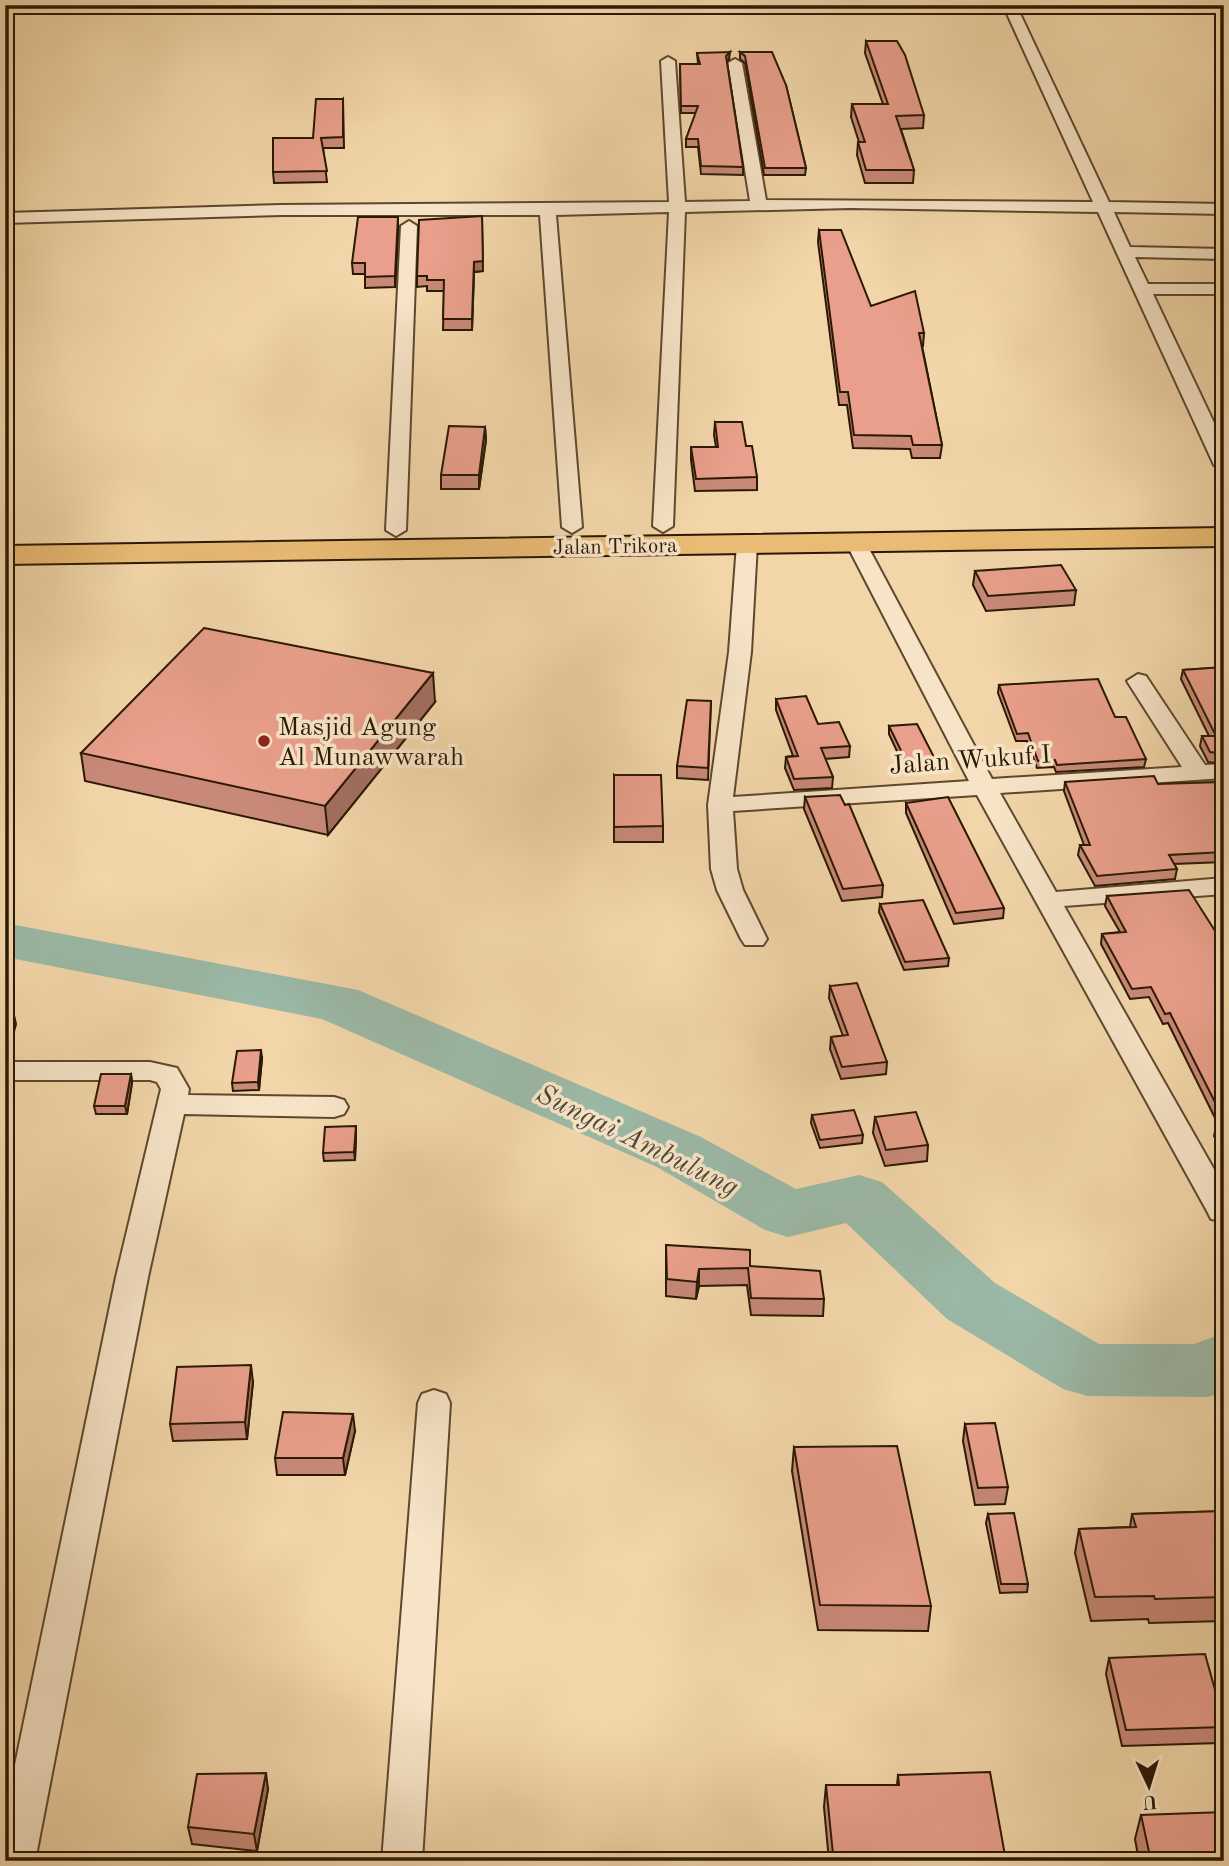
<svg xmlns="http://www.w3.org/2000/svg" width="1229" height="1866" font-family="'Old Standard TT',serif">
	<rect width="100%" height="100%" fill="#f2d6a9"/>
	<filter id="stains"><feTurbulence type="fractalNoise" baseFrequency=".00286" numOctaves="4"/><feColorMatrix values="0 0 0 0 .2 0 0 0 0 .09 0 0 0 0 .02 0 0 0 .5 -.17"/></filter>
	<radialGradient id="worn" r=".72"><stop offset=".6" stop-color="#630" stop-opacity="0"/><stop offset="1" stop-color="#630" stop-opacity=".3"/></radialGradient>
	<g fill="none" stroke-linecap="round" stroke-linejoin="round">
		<path fill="#9bb9a7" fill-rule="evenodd" d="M5,923L358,990L701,1137L796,1189L859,1175L882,1182L995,1283L1099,1344H1194L1224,1333V1392L1208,1397L1088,1396L1063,1389L947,1319L846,1223L788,1237L765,1230L657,1167L322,1019L5,957Z"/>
		<defs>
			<path id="street" d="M1003,5H1016L1109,202L1224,204V214L1114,212L1130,247L1224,249V259L1135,257L1148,284H1224V294H1153L1224,444V471L1214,465L1098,212L850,208L685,212L673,526L663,532L653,526L669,212L556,215L582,527L572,533L562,527L540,215H281L5,223V213L281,205L669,202L661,61L668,57L675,61L685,202L750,201L728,63L735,59L742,63L766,200L1093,202Z
				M409,221L417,226L406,530L396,536L386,530L401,226Z
				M856,537L866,543L992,779L1182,767L1127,681L1138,674L1146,676L1205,765L1224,764V778L1000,793L1056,892L1224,878V894L1064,906L1224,1187V1221L1211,1219L1207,1211L977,795L733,811L737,869L743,890L767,939L763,945H745L741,939L717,890L711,869L708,805L729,652L737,544L740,540H754L757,544L751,652L733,797L969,781L846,543Z
				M5,1062H150L177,1068L189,1089L188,1095L334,1097L344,1100L348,1107L344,1114L334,1117L184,1114L148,1277L35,1861H5V1813L116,1277L161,1089L157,1082L150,1080H5Z
				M434,1390L446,1394L450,1403L422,1861H382L418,1403L422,1394Z"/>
			<path id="primary" d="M1224,528V546L5,564V546Z"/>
		</defs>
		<use href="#street" stroke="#5d482d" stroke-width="4"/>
		<use href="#primary" stroke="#2b1904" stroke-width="4"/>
		<use href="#street" fill="#f7e4c7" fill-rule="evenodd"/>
		<use href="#primary" fill="#e9bb74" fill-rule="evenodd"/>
	</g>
	<path fill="#c88978" stroke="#2b1904" stroke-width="2" d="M866,41L924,115L923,128L901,129L914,170L913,183H865L857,155L858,142H859L851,117L852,104H883L865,53Z
		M740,52L786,85L806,168L805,175H764L745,63L740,59Z
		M697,53L729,59L727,62L743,167V175L701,174L698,147H686V139L696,113H681L680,64H698Z
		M343,99L344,148H323L327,182L274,183L273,172L313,138Z
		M398,228L395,287L365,288V274H353L352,263Z
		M819,230L871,306L924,333L923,346H922L942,445L940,458H912L910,449L853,448L847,405H839L818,242Z
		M483,271L474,272L472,330H443L444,291H427V286L417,287V276Z
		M715,422L746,446L757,477V490L695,491L691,460V447H716L714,435Z
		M485,427L486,440L479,489H441V475Z
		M975,571L1076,590L1074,605L986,611L973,585Z
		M1224,667V764L1208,762L1200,746L1202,736H1209L1181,679L1183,670Z
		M999,685L1115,717L1146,759L1144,767L1056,772L1054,767L1037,768L1027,741H1016L998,693Z
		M776,699L818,724L850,746L849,757L825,759L833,777L832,788L794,790L785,768L786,757L793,756L776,710Z
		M711,701L708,780L677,778V766Z
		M435,702L328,835L85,781L81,753Z
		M889,726L937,763L936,771L907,773L889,734Z
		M1219,771H1224V862L1174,864L1177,869L1175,879L1095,886L1078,855L1080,845H1084L1064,791L1065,782L1158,784L1218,782Z
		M614,775L663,826V842H614Z
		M805,797L883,885L882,897L842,901L804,809Z
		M906,803L1004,908L1003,918L954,924L906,813Z
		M1107,896L1224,945V1154L1214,1136L1216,1126H1219L1168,1023L1163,1024L1149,997L1130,999L1101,944L1102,934L1120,932L1105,906Z
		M880,904L949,958L948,966L904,970L879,912Z
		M830,986L887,1062L886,1074L841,1079L830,1049L831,1037L843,1036L829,998Z
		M262,1058L259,1090L233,1091L232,1083Z
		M131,1074L132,1083L127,1114H96L94,1106Z
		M812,1115L863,1135L862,1143L820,1148L811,1123Z
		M875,1117L928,1145L927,1161L885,1166L873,1133Z
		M356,1135L355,1160L324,1161L323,1153Z
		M666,1245L750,1266L824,1299L823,1316L751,1315L747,1285L699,1286L696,1299L666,1296Z
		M253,1382L247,1439L173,1441L170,1424Z
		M965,1424L1008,1487L1005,1504L975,1505L963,1441Z
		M355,1431L345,1475H277L275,1458Z
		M794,1447L931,1606L928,1631L818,1630L792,1471Z
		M1224,1511V1621L1149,1623L1148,1619L1091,1621L1075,1553L1079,1529L1130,1527L1132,1514Z
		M988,1514L1028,1584L1027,1592L1000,1593L986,1523Z
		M1109,1658L1224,1722V1732L1220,1743L1122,1746L1106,1674Z
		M898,1775L1006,1861H829L824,1807L826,1785H897Z
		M268,1789L257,1851L192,1844L188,1827Z
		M1141,1815L1224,1861H1139L1135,1839Z"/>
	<path fill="#a36f61" stroke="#2b1904" stroke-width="2" d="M730,52L729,59L725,63L726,56Z
		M482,216L483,271L474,272L472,330L474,262Z
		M398,217V228L395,287V276Z
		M485,427L486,440L479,489V475Z
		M433,673L435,702L328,835L325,806Z
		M13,1011L16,1024L7,1059L5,1060V1041Z
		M261,1050L262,1058L259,1090L258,1082Z
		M131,1074L132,1083L127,1114L125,1106Z
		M356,1126V1135L355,1160L354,1152Z
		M699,1269V1286L696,1299L697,1282Z
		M251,1365L253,1382L247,1439L245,1422Z
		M353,1414L355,1431L345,1475L343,1458Z
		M266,1773L268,1789L257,1851L254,1834Z"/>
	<path fill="#e99f8b" stroke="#2b1904" stroke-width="2" d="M866,41H897L905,55L924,115L896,116L914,170H866L858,142H865L852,104H888Z
		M730,52L726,56L743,167L701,166L698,139H686L698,106H681L680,64H700L697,53Z
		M740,52H772L786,85L806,168H765L745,56Z
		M316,99H343V137L321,138L327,171L273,172V138H313Z
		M482,216L483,261L474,262L472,319H443L444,280H427V276H417L419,220Z
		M358,217H398L395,276L365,277V263H352Z
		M819,230H841L871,306L915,291L924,333H919L942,445H913L911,436L854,435L848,392H840Z
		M715,422H742L746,446H752L757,477L696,479L691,447H718Z
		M449,426L485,427L479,475H441Z
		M1061,565L1076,590L988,596L975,571Z
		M204,628L433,673L325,806L81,753Z
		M1224,667V754L1210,752L1202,736H1216L1183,670Z
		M1098,679L1115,717H1126L1146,759L1057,765L1055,760L1038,761L1028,733L1017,734L999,685Z
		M806,696L818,724L839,722L850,746L821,748L833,777L794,779L786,757L798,756L776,699Z
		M687,700L711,701L708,768L677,766Z
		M917,724L937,763L908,765L889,726Z
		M1219,771H1224V781Z
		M614,775H661L663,826L614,827Z
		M1154,776L1158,784L1224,782V852L1169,855L1177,869L1097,876L1080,845H1090L1065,782Z
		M840,795L845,805L849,804L883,885L843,889L805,797Z
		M948,797L1004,908L956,913L906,803Z
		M1189,890L1224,945V1120L1170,1013L1165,1014L1151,987L1132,989L1102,934L1126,932L1107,896Z
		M923,900L949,958L905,962L880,904Z
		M857,983L887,1062L842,1067L831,1037L848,1035L830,986Z
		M5,1011H13L5,1041Z
		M261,1050L258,1082L232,1083L237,1051Z
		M101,1074H131L125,1106H94Z
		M854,1110L863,1135L820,1140L812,1115Z
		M916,1112L928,1145L886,1150L875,1117Z
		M356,1126L354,1152L323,1153L325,1127Z
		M1216,1126H1224V1140Z
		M666,1245L750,1250V1266L820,1271L824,1299L751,1298L748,1268L699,1269L697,1282L667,1279Z
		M251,1365L245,1422L170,1424L177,1367Z
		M283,1412L353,1414L343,1458H275Z
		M995,1423L1008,1487L978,1488L965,1424Z
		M897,1446L931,1606L820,1605L794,1447Z
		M1224,1511V1597L1155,1599L1154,1596L1095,1597L1079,1529L1136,1527L1132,1514Z
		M1014,1513L1028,1584H1001L988,1514Z
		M1205,1654L1224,1722V1727L1126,1730L1109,1658Z
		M990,1772L1006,1861H910L909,1852L833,1854L826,1785H899L898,1775Z
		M266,1773L254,1834L188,1827L197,1774Z
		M1224,1812V1861H1151L1141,1815Z"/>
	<circle fill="#8f2418" stroke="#f7e4c7" stroke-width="2.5" cx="264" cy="741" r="7"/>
	<g text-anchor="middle" stroke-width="7" stroke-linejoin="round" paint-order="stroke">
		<g font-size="21" fill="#2b1904" stroke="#f7e4c7">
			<text transform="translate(615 546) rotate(-1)" y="7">Jalan Trikora</text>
		</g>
		<g font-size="26" fill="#2b1904" stroke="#f7e4c7" text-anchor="start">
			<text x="278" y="735">Masjid Agung<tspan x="278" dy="30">Al Munawwarah</tspan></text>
		</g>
		<g font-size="26" fill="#2b1904" stroke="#f7e4c7">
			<text transform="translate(970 759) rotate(-4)" y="9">Jalan Wukuf I</text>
		</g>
		<g font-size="28" font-style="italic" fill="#4d4935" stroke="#f7e4c7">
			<text transform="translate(638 1139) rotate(26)" y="10">Sungai Ambulung</text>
		</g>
	</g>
	<rect width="1229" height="1866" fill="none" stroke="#f2d6a9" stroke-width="28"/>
	<rect x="7" y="7" width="1215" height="1852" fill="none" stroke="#2b1904" stroke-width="3.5"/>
	<rect x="14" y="14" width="1201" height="1838" fill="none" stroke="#2b1904" stroke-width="2"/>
	<g transform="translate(1149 1786) rotate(176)" stroke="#f7e4c7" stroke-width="5" paint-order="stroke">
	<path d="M0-5L12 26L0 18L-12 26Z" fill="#2b1904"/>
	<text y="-10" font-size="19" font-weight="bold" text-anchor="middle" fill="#2b1904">U</text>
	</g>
	<rect width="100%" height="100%" filter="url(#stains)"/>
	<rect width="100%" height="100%" fill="url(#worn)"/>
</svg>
